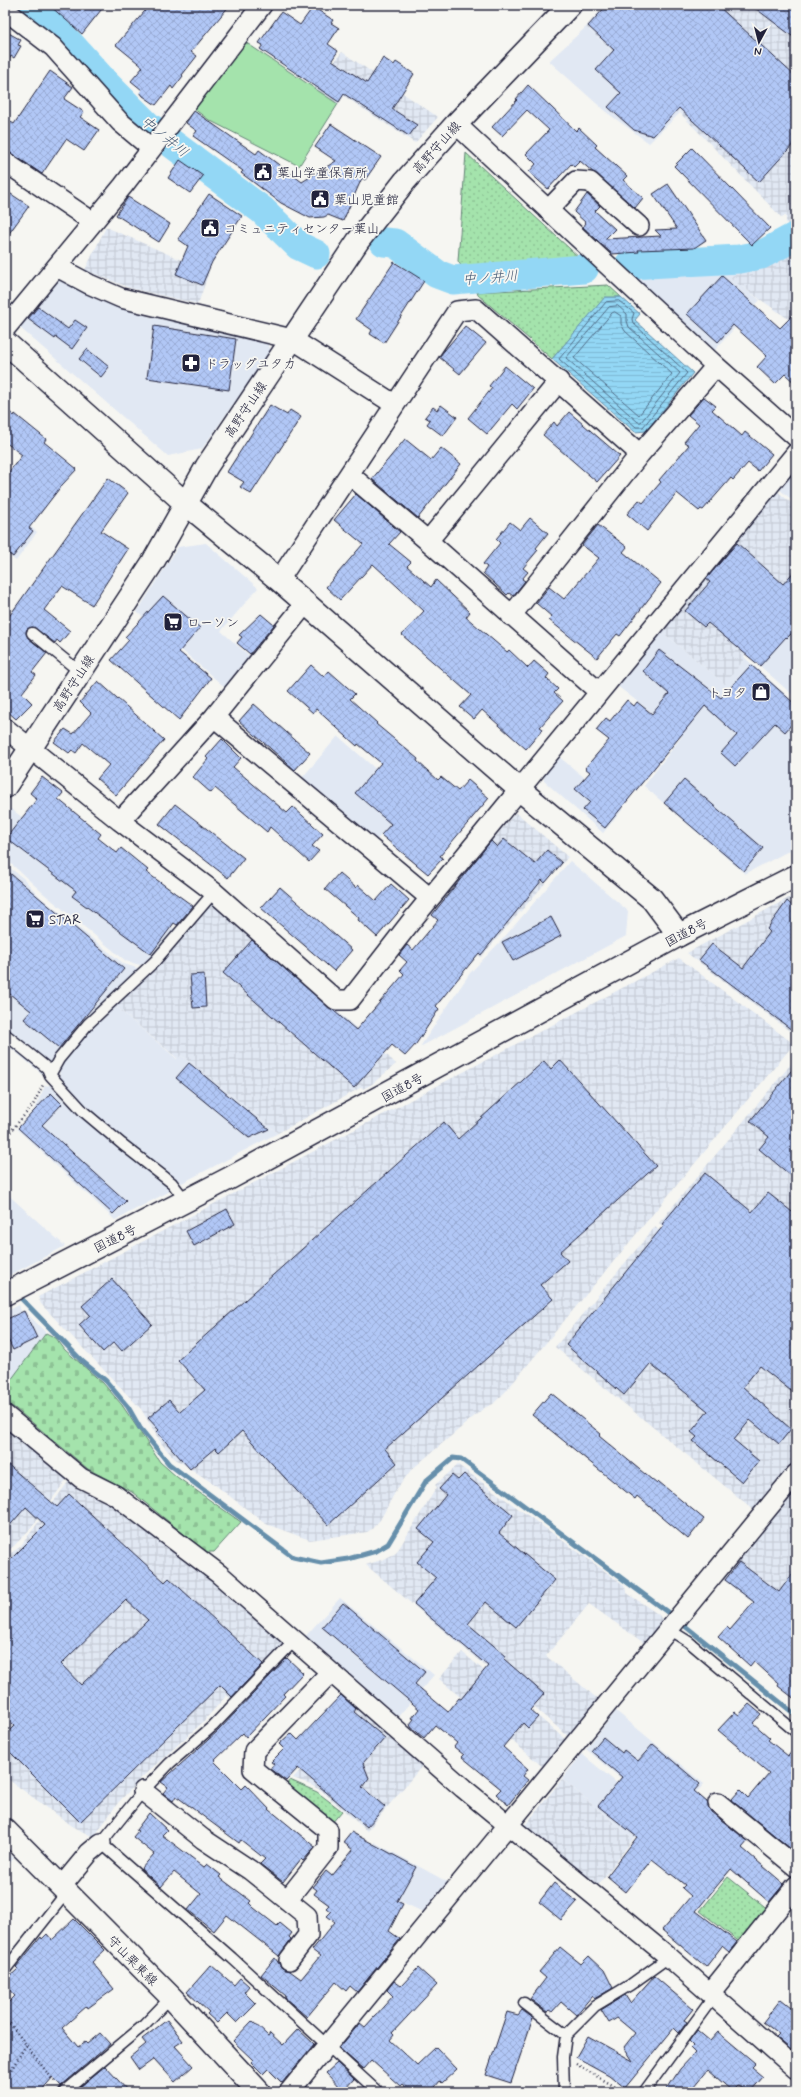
<svg xmlns="http://www.w3.org/2000/svg" width="801" height="2097" font-family="Mynerve,'Klee One',sans-serif">
	<defs>
		<pattern id="industrial-grid" width="8" height="8" patternUnits="userSpaceOnUse"><rect width="8" height="8" fill="#e1e8f3"/><path d="M0 4h8M4 0v8" fill="none" stroke="#c1c7d1"/></pattern>
		<pattern id="cemetery-stones" width="16" height="16" patternUnits="userSpaceOnUse"><rect width="16" height="16" fill="#a4e3ac"/><path d="M2 7V4a2 2 0 0 1 4 0v3zM10 15v-3a2 2 0 0 1 4 0v3z" fill="#8dc295"/></pattern>
		<pattern id="park-dots" width="8" height="8" patternUnits="userSpaceOnUse"><rect width="8" height="8" fill="#a4e3ac"/><path d="M2 2h.1M6 6h.1" fill="none" stroke="#8dc295" stroke-width="1.8" stroke-linecap="round"/></pattern>
		<pattern id="water-rules" width="6" height="5" patternUnits="userSpaceOnUse"><rect width="6" height="5" fill="#93d7f5"/><path d="M0 2.5h6" fill="none" stroke="#7eb8d3"/></pattern>
		<pattern id="building-cross-hatch" width="8" height="8" patternUnits="userSpaceOnUse"><rect width="8" height="8" fill="#b1c7f6"/><path d="M0 0l8 8M0 8l8-8" fill="none" stroke="#98abd4"/></pattern>
	</defs>
	<rect width="100%" height="100%" fill="#f6f6f2"/>
	<filter id="ink" filterUnits="userSpaceOnUse"><feTurbulence type="fractalNoise" baseFrequency=".025" numOctaves="2"/><feDisplacementMap in="SourceGraphic" scale="8" xChannelSelector="R" yChannelSelector="G"/><feConvolveMatrix kernelMatrix="1 2 1 2 8 2 1 2 1" color-interpolation-filters="sRGB"/></filter>
	<g filter="url(#ink)">
		<path fill="#e1e8f3" d="M586,27L680,113L649,143L606,112L549,61Z
			M738,266L732,279L760,300L714,351L634,276Z
			M57,279L100,301L151,317L220,331L268,344L271,350L202,449L168,456L19,327Z
			M796,468V503L779,489Z
			M5,506L37,532L16,561L5,553Z
			M206,543L258,588L221,631L253,659L227,689L137,612L178,547Z
			M796,604V698L749,656Z
			M661,631L724,683L745,658L796,704V847L745,874L644,786L682,736L616,685Z
			M338,736L411,800L374,843L301,779Z
			M558,756L623,809L603,833L544,781V774Z
			M11,809L176,930L163,947L143,964L140,965L126,961L43,893L5,858V818Z
			M570,861L628,911L626,936L420,1047L470,973L501,941Z
			M5,864L23,878L40,897L124,964L140,969L85,1019L42,1074L5,1043Z
			M114,1005L177,1059L181,1055L278,1133L182,1183L144,1156L100,1119L59,1078L61,1063L90,1027Z
			M50,1085L67,1104L70,1103L100,1131L172,1190L115,1220L17,1129L34,1110L45,1086Z
			M5,1192L65,1246L8,1276L5,1273Z
			M19,1305L21,1311H25L46,1333L5,1388V1312Z
			M340,1598L434,1675L396,1719L304,1638Z
			M616,1711L704,1784L671,1821L586,1749Z
			M582,1754L653,1813L633,1839L562,1779Z
			M374,1842L451,1884L427,1914L369,1886Z
			M5,1849L14,1858L5,1870Z"/>
		<path fill="url(#industrial-grid)" d="M605,5H796V226L790,229L786,222V215L782,218L680,113L586,27Z
			M342,52L438,117L415,143L344,96L338,104L314,88Z
			M106,227L209,272L198,304L130,288L85,270Z
			M796,246V327L787,318L731,279L738,266L761,264Z
			M777,491L796,507V599L744,656L745,658L725,684L661,631Z
			M515,813L518,814L568,857L481,957L431,915Z
			M796,894V1036L687,953Z
			M212,901L389,1057L396,1064L372,1084L363,1089L362,1087L278,1133L181,1055L178,1059L114,1005Z
			M679,958L794,1044L506,1391L493,1404L484,1408L411,1470L397,1489L380,1520L372,1529L367,1532L310,1540L266,1524L214,1484L174,1458L161,1443L141,1409L41,1304L38,1297Z
			M796,1058V1337L659,1223Z
			M655,1227L796,1343V1458L754,1510L555,1347Z
			M5,1422L69,1476L32,1527L14,1546L5,1552Z
			M458,1465L624,1585L627,1593L659,1615L663,1621L644,1643L589,1604L546,1656L599,1700L569,1737L366,1565L384,1559L396,1553L437,1487L435,1485Z
			M71,1478L103,1495L221,1588L284,1642L283,1648L232,1700L227,1695L202,1723L141,1778L117,1804L94,1837L75,1828L5,1777V1557L20,1547Z
			M796,1491V1635L722,1579Z
			M462,1652L566,1740L543,1767L439,1679Z
			M358,1709L422,1766L367,1831L322,1791L307,1783L293,1778Z
			M562,1779L633,1839L596,1888L523,1828Z"/>
		<path fill="#a4e3ac" stroke="#638274" d="M245,42L338,104L299,166L209,120L194,109Z"/>
		<path fill="url(#cemetery-stones)" stroke="#638274" d="M46,1333L56,1338L65,1350L103,1383L122,1405L160,1462L177,1477L241,1522L214,1552H206L132,1492L88,1469L16,1409L5,1402V1388Z"/>
		<path fill="url(#park-dots)" stroke="#638274" d="M466,153L583,261L465,272L458,261Z
			M608,285L621,297L605,298L552,359L478,295L477,292Z
			M290,1780L317,1792L342,1811L331,1824L285,1786Z
			M728,1877L769,1910L742,1944L700,1911Z"/>
		<path fill="url(#water-rules)" stroke="#668fab" d="M605,297H621L640,314L635,320L693,373L646,431L635,432L552,359Z"/>
		<g fill="none" stroke-linecap="round" stroke-linejoin="round">
			<path stroke="#4f6a85" stroke-width="1" d="M619,301L634,313L632,319L633,323L687,373L643,427H636L559,359L606,302Z
				M618,306L627,314V321L629,327L680,373L641,422H638L566,358L609,307Z
				M615,312L621,316V324L625,331L672,374L639,415L574,358L612,313Z"/>
			<path stroke="#668fab" stroke-width="5" d="M16,1293L83,1362L106,1381L128,1407L140,1428L169,1464L293,1557L321,1563L348,1559L376,1551L388,1544L426,1481L453,1458L461,1459L674,1617
				M680,1622L796,1715"/>
			<path stroke="#93d7f5" stroke-width="29" d="M25,5L40,15L71,45L106,84L148,126L262,210L299,246L316,254
				M384,242L395,243L437,274L453,280L584,269
				M629,265L739,259L761,255L796,236"/>
		</g>
		<path fill="url(#building-cross-hatch)" stroke="#22223b" fill-rule="evenodd" d="M49,5H105L82,34Z
			M150,5H230L191,52L197,56L182,75L183,76L173,89L171,86L156,105L143,96L140,92L142,90L131,81L143,67L116,45Z
			M607,5H717L796,77V141L759,182L679,108L653,136L634,130L608,107L621,93L596,70L614,50L588,26Z
			M751,5H796V39Z
			M313,7L333,20L331,23L339,28L328,44L338,51L332,60L367,83L383,58L394,65L396,62L414,74L392,109L417,125L409,136L344,94L339,102L260,49L263,45L259,43L281,12L300,25Z
			M5,31L21,40L18,45L21,46L14,58L11,56L5,68Z
			M50,71L73,87L64,99L84,112L80,117L99,130L84,151L66,139L42,174L5,149V118L14,124Z
			M528,85L576,131L579,128L597,145L595,147L627,176L623,180L643,198L635,208L580,161L574,167L571,164L548,189L529,172L536,164L526,154L549,130L527,110L502,136L492,127L517,100L516,99Z
			M194,111L256,154L259,150L302,182L336,161L315,147L331,124L381,157L365,180L362,178L343,221L328,215L324,217L310,218L281,203L241,173L243,171L193,136L197,131L186,123Z
			M692,148L770,228L752,245L674,166Z
			M180,160L203,176L190,193L168,178Z
			M668,184L706,240L694,248L638,250L639,252L612,254L583,227L586,223L574,212L587,194L600,206L595,211L615,229L605,239L661,236L655,230L677,229L653,194Z
			M5,190L29,206L5,239Z
			M209,194L242,216L212,262L202,285L176,274L188,246L178,239Z
			M128,197L170,224L159,242L116,215Z
			M394,262L424,281L384,343L370,334L372,330L356,319Z
			M722,276L780,328L796,312V384L785,374L775,384L757,367L767,356L733,325L718,342L687,314Z
			M38,307L68,329L75,320L87,328L72,349L56,337L55,339L28,319Z
			M154,326L236,339L229,390L147,378Z
			M465,326L486,343L460,374L439,357Z
			M87,349L109,367L101,377L79,359Z
			M505,366L533,389L517,409L512,404L487,434L468,418L492,388L489,386Z
			M704,397L716,406L712,410L742,436L745,432L772,454L758,471L748,463L733,480L731,478L703,510L701,509L699,511L677,493L647,531L627,514L639,500L643,503L661,482L659,480L689,445L684,442L699,424L688,415Z
			M270,405L287,415L290,410L301,417L251,494L240,487L244,482L227,472Z
			M441,405L457,417L443,436L427,424L430,420L425,417L433,407L437,410Z
			M5,408L14,416L15,414L46,439L44,442L77,469L62,485L29,528L33,531L13,557L5,551V477L22,455L5,442Z
			M569,412L620,456L597,482L543,435L554,422L557,426Z
			M405,439L431,460L441,448L461,464L418,518L372,479Z
			M108,478L128,493L101,531L128,549L92,605L62,586L44,610L70,631L60,643L57,640L55,643L33,627L27,629L26,632L28,638L47,653L32,672L36,675L22,693L32,703L16,719L5,709V622Z
			M356,494L400,532L389,544L411,562L407,566L431,587L436,580L470,612L466,617L507,652L509,650L528,668L534,661L549,674L546,678L558,689L554,693L563,701L540,727L543,729L526,749L482,710L474,719L460,707L471,695L402,635L424,611L373,564L340,600L326,587L363,544L334,520Z
			M530,518L548,533L536,548L538,550L523,568L528,572L522,579L525,581L513,596L509,593L507,595L483,573L487,567L483,564L500,543L496,539L510,522L520,530Z
			M598,525L627,547L623,552L661,583L620,636L617,634L597,658L549,620L552,617L536,603L549,587L564,599L599,558L582,545Z
			M737,543L783,584L796,569V629L787,638L786,637L760,666L708,623L704,627L685,611L710,582L706,579Z
			M163,596L200,628L179,652L211,678L179,720L111,660L129,640L125,637Z
			M261,614L274,625L250,654L237,643L242,637L239,635Z
			M659,650L721,698L751,665L796,705V719L785,732L775,723L735,766L721,753L737,735L705,706L605,828L583,810L590,802L575,789L590,772L585,768L609,740L596,730L606,718L610,721L627,700L634,706L637,702L652,714L669,694L643,671Z
			M311,665L324,677L329,671L355,694L350,699L377,723L376,724L418,759L417,761L438,780L441,777L458,791L468,780L489,798L440,856L443,858L428,874L381,835L391,824L355,793L381,763L358,744L357,746L316,709L313,713L288,691Z
			M98,681L164,740L116,795L97,779L109,765L83,743L76,753L72,750L69,753L54,742L65,729L73,734L91,713L80,702Z
			M254,704L310,753L295,770L239,721Z
			M222,739L241,758L233,767L287,813L293,807L323,834L312,846L319,851L309,862L270,827L267,832L215,788L211,793L193,777L208,759L206,757Z
			M42,777L63,793L58,799L101,834L98,838L117,853L121,848L148,870L146,872L193,906L177,925L174,923L151,954L72,896L76,891L6,838L37,799L30,793Z
			M684,780L763,848L744,871L664,803Z
			M175,804L244,858L228,878L159,824Z
			M504,839L535,864L547,850L562,863L545,883L542,880L481,955L479,953L456,981L436,1006L439,1009L416,1044L405,1056L392,1045L354,1088L223,973L252,940L356,1030L404,974L400,970L407,962L399,955L407,945L413,950L438,920L432,915L491,841L497,847Z
			M5,869L124,969L59,1048L24,1019L31,1011L5,990Z
			M339,873L356,888L358,885L376,901L391,884L409,900L377,937L358,920L359,918L325,889Z
			M280,887L352,950L334,971L261,908Z
			M787,901L796,909V1033L699,960L712,944L743,968L770,932L767,929Z
			M551,917L561,936L513,961L502,942Z
			M204,974L206,1007L193,1008L190,975Z
			M560,1060L656,1166L560,1252L568,1261L540,1285L553,1299L385,1449L397,1463L328,1525L242,1431L219,1452L215,1448L190,1469L157,1432L159,1430L148,1418L169,1400L180,1412L205,1390L178,1360L444,1122L458,1139L544,1061L551,1069Z
			M189,1063L269,1129L249,1138L176,1078Z
			M796,1065V1180L759,1149L769,1137L750,1121Z
			M51,1093L62,1104L42,1125L126,1201L113,1214L18,1128Z
			M705,1173L752,1212L768,1193L796,1215V1395L760,1366L743,1387L791,1429L779,1444L750,1420L734,1440L759,1461L742,1482L693,1441L697,1437L691,1432L708,1411L650,1364L624,1395L566,1345L664,1225L662,1224Z
			M227,1209L235,1224L194,1246L186,1231Z
			M112,1279L152,1324L122,1351L114,1342L103,1352L79,1325L90,1315L82,1306Z
			M24,1311L37,1338L13,1350L5,1333V1320Z
			M551,1393L601,1434L599,1436L657,1484L659,1482L704,1519L688,1539L637,1496L635,1499L532,1415Z
			M5,1462L57,1507L69,1494L165,1582L169,1578L263,1664L232,1697L220,1685L80,1822L5,1747V1735L14,1726L5,1717V1565L45,1525L26,1507L5,1531ZM126,1600L148,1620L81,1685L61,1664Z
			M464,1474L513,1515L499,1533L555,1580L516,1627L486,1602L468,1624L506,1656L504,1659L544,1694L530,1710L538,1717L528,1728L523,1723L503,1747L528,1769L523,1776L528,1780L508,1805L496,1794L501,1789L462,1757L464,1755L454,1747L457,1743L435,1725L424,1738L411,1727L410,1724L414,1719L412,1718L419,1709L322,1627L343,1603L425,1672L415,1684L448,1712L459,1698L461,1699L488,1666L414,1604L436,1578L417,1562L434,1542L418,1529L446,1495L439,1489L452,1475L458,1480Z
			M739,1562L779,1592L796,1569V1700L778,1686L779,1684L754,1661L750,1666L718,1637L727,1627L730,1630L754,1602L725,1580Z
			M287,1658L303,1673L283,1694L285,1696L246,1737L243,1733L214,1761L242,1789L246,1785L270,1810L315,1847L303,1861L301,1859L283,1882L260,1864L265,1859L241,1840L239,1843L176,1796L173,1801L163,1793L168,1787L161,1782L218,1731Z
			M341,1695L356,1709L354,1712L385,1738L363,1763L369,1778L362,1787L385,1807L367,1827L298,1768L286,1781L270,1769L274,1764L271,1762L284,1749L279,1744L291,1733L298,1740Z
			M749,1704L761,1714L753,1723L770,1738L768,1740L788,1756L796,1747V1853L731,1800L740,1790L748,1798L769,1773L718,1730L735,1712L739,1715Z
			M603,1737L622,1753L624,1750L638,1761L653,1744L700,1784L694,1791L707,1802L711,1812L748,1841L742,1848L784,1884L769,1902L731,1869L696,1911L737,1942L729,1952L722,1946L706,1967L662,1930L691,1896L682,1888L685,1885L652,1859L626,1892L607,1876L637,1837L598,1806L622,1777L591,1751Z
			M149,1813L167,1830L162,1835L204,1867L207,1864L221,1875L219,1877L251,1901L249,1903L254,1908L277,1926L280,1923L292,1933L289,1937L291,1939L279,1956L227,1915L214,1931L188,1910L201,1894L174,1872L161,1887L141,1869L154,1854L133,1837L138,1831L136,1830Z
			M351,1832L416,1867L397,1901L403,1904L389,1931L400,1939L357,1992L350,1986L346,1991L336,1982L307,2017L285,1998L286,1996L261,1975L275,1958L282,1968L290,1971L301,1979L320,1956L312,1950L335,1922L327,1916L331,1912L326,1908L329,1905L314,1894L317,1890L313,1887L326,1871L332,1876L353,1850L343,1842Z
			M554,1883L577,1902L561,1920L539,1902Z
			M74,1919L105,1950L92,1962L114,1989L88,2008L87,2006L62,2028L78,2047L85,2042L87,2044L100,2033L110,2044L61,2086L53,2077L40,2092H5V2006L15,1996L5,1985V1981L18,1969L16,1967L41,1937L42,1939L47,1934L52,1940Z
			M560,1947L581,1964L589,1956L604,1970L613,1988L594,1999L592,1996L576,2015L561,2002L552,2012L549,2010L547,2012L530,1999L546,1978L539,1972Z
			M211,1965L234,1985L240,1978L249,1986L244,1992L256,2004L237,2023L227,2013L217,2023L207,2014L209,2012L187,1992Z
			M418,1968L437,1985L392,2033L394,2035L390,2040L417,2065L436,2047L457,2069L442,2083L440,2081L431,2092H411L402,2084L400,2086L371,2060L363,2069L339,2048L360,2023L365,2027L393,1996L387,1990L394,1981L401,1986Z
			M654,1976L693,2009L684,2020L687,2022L679,2033L674,2028L625,2088L609,2075L576,2057L588,2036L633,2061L624,2047L635,2033L617,2018L609,2023L601,2010L625,1995L630,2003Z
			M781,1999L796,2011V2054L776,2037L779,2034L763,2022Z
			M522,2010L533,2018L511,2083L486,2075L507,2012L518,2015Z
			M167,2020L183,2041L175,2046L193,2066L175,2082L154,2059L139,2070L130,2057L146,2044L142,2039Z
			M252,2021L268,2036L270,2033L283,2045L298,2029L314,2044L282,2083L268,2069L263,2074L251,2062L253,2060L233,2041Z
			M697,2030L710,2041L718,2032L755,2063L751,2067L763,2077L750,2092L737,2086L732,2091L708,2070L690,2092H665L680,2069L695,2053L690,2048L693,2045L689,2041Z
			M337,2063L354,2079L343,2091L326,2073Z
			M105,2066L129,2092H74Z"/>
		<g fill="none" stroke-linecap="round" stroke-linejoin="round">
			<defs>
				<path id="lane" d="M32,633L80,672
					M5,1034L47,1068L50,1075L84,1112L122,1144L172,1183L186,1201
					M50,1075L59,1059L88,1024L155,961L214,892
					M668,1629L689,1642L796,1732
					M295,1640L213,1726L170,1763L143,1791L101,1843L232,1958L378,2092
					M5,1970L66,1893
					M524,2003L566,2035
					M64,2092L144,2025L171,1997
					M564,2092L563,2057L566,2035L595,2006L630,1985L669,1957
					M644,2092L709,2003L713,1994"/>
				<path id="street" d="M5,10L53,47L120,122L151,148
					M456,124L716,366L796,437
					M5,162L93,222
					M548,210L576,181L590,182L639,226
					M57,267L89,284L121,298L292,339L394,404
					M5,329L123,186L262,5
					M350,475L428,541L599,692
					M428,541L559,381
					M279,580L457,311L476,309L640,454
					M511,616L640,454L716,366
					M214,717L430,898
					M5,728L120,821L214,892L336,1000H350L413,919L796,453
					M120,821L214,717L305,604
					M5,1415L81,1478L115,1495L219,1574L463,1788L669,1957L796,2069
					M143,1791L203,1839L250,1870L307,1916L308,1935L289,1960
					M718,1803L796,1867
					M61,1887L89,1853L101,1843
					M287,1900L328,1848V1830L253,1769L254,1751L330,1673
					M713,1994L715,1987L796,1886
					M289,2092L796,1474"/>
				<path id="secondary" d="M5,342L185,503L279,580L520,790L652,899L679,935
					M5,787L153,562L207,466L358,241L405,181L456,124L570,5"/>
				<path id="primary" d="M5,1830L171,1997L259,2092"/>
				<path id="highway" d="M5,1294L230,1178L679,935L796,876"/>
			</defs>
			<use href="#lane" stroke="#22223b" stroke-width="13"/>
			<use href="#street" stroke="#22223b" stroke-width="22"/>
			<use href="#secondary" stroke="#22223b" stroke-width="25"/>
			<use href="#primary" stroke="#22223b" stroke-width="25"/>
			<use href="#highway" stroke="#22223b" stroke-width="25"/>
			<path stroke="#22223b" stroke-width="2.5" stroke-dasharray="1 3" stroke-linecap="butt" d="M5,1138L33,1105L43,1085
				M5,2017L55,2083
				M576,2064L624,2092
				M5,2080L26,2045"/>
			<use href="#lane" stroke="#f6f6f2" stroke-width="10"/>
			<use href="#street" stroke="#f6f6f2" stroke-width="19"/>
			<use href="#secondary" stroke="#f6f6f2" stroke-width="22"/>
			<use href="#primary" stroke="#f6f6f2" stroke-width="22"/>
			<use href="#highway" stroke="#f6f6f2" stroke-width="22"/>
		</g>
	</g>
	<defs>
		<symbol id="civic-square" viewBox="-11 -11 22 22"><rect x="-9" y="-9" width="18" height="18" rx="4" fill="#22223b" stroke="#f6f6f2"/><path d="M-.6-6.5H3V-4.5H.6V-3L4-1V1h2V6H-6V1h2V-1L-.6-3ZM-1.2 2.5V6h2.4V2.5Z" fill="#fff"/></symbol>
		<symbol id="pharmacy-square" viewBox="-11 -11 22 22"><rect x="-9" y="-9" width="18" height="18" rx="4" fill="#22223b" stroke="#f6f6f2"/><path d="M-2-6h4v4h4v4h-4v4h-4v-4h-4v-4h4Z" fill="#fff"/></symbol>
		<symbol id="supermarket-square" viewBox="-11 -11 22 22"><rect x="-9" y="-9" width="18" height="18" rx="4" fill="#22223b" stroke="#f6f6f2"/><path d="M-6-5.5h2.5l.6 2H6L4.5 2H-2.5L-4.4-4H-6ZM-1.5 3.2a1.3 1.3 0 1 0 .1 0ZM3 3.2a1.3 1.3 0 1 0 .1 0Z" fill="#fff"/></symbol>
		<symbol id="shop-square" viewBox="-11 -11 22 22"><rect x="-9" y="-9" width="18" height="18" rx="4" fill="#22223b" stroke="#f6f6f2"/><path d="M-5-2.5h2.3a2.7 3.5 0 0 1 5.4 0H5L5.5 6h-11ZM-1.5-2.5h3a1.5 2.3 0 0 0-3 0Z" fill="#fff"/></symbol>
	</defs>
	<g fill-rule="evenodd">
		<use href="#civic-square" x="252" y="161" width="22" height="22"/>
		<use href="#civic-square" x="309" y="188" width="22" height="22"/>
		<use href="#civic-square" x="199" y="217" width="22" height="22"/>
		<use href="#pharmacy-square" x="180" y="352" width="22" height="22"/>
		<use href="#supermarket-square" x="162" y="611" width="22" height="22"/>
		<use href="#shop-square" x="750" y="681" width="22" height="22"/>
		<use href="#supermarket-square" x="24" y="908" width="22" height="22"/>
	</g>
	<g text-anchor="middle" stroke-width="3.5" stroke-linejoin="round" paint-order="stroke">
		<g font-size="13" fill="#22223b" stroke="#f6f6f2">
			<text transform="translate(436 147) rotate(-48)" y="5">高野守山線</text>
			<text transform="translate(245 409) rotate(-56)" y="5">高野守山線</text>
			<text transform="translate(73 683) rotate(-57)" y="5">高野守山線</text>
			<text transform="translate(686 932) rotate(-28)" y="5">国道8号</text>
			<text transform="translate(402 1087) rotate(-29)" y="5">国道8号</text>
			<text transform="translate(115 1238) rotate(-27)" y="5">国道8号</text>
			<text transform="translate(133 1960) rotate(45)" y="5">守山栗東線</text>
		</g>
		<g font-size="13" fill="#22223b" stroke="#f6f6f2" text-anchor="start">
			<text x="277" y="177">葉山学童保育所</text>
			<text x="334" y="204">葉山児童館</text>
			<text x="224" y="233">コミュニティセンター葉山</text>
			<text x="205" y="368">ドラッグユタカ</text>
			<text x="187" y="627">ローソン</text>
			<text x="747" y="697" text-anchor="end">トヨタ</text>
			<text x="49" y="924">STAR</text>
		</g>
		<g font-size="14" font-style="italic" fill="#445873" stroke="#f6f6f2">
			<text transform="translate(165 136) rotate(39)" y="5">中ノ井川</text>
			<text transform="translate(490 277) rotate(-4)" y="5">中ノ井川</text>
		</g>
	</g>
	<rect width="801" height="2097" fill="none" stroke="#f6f6f2" stroke-width="20"/>
	<rect x="10" y="10" width="781" height="2077" fill="none" stroke="#22223b" stroke-width="1.5" filter="url(#ink)"/>
	<g transform="translate(759 42) rotate(187)" stroke="#f6f6f2" stroke-width="3" paint-order="stroke">
	<path d="M0-3L7 15L0 10L-7 15Z" fill="#22223b"/>
	<text y="-6" font-size="11" font-weight="bold" text-anchor="middle" fill="#22223b">N</text>
	</g>
</svg>
